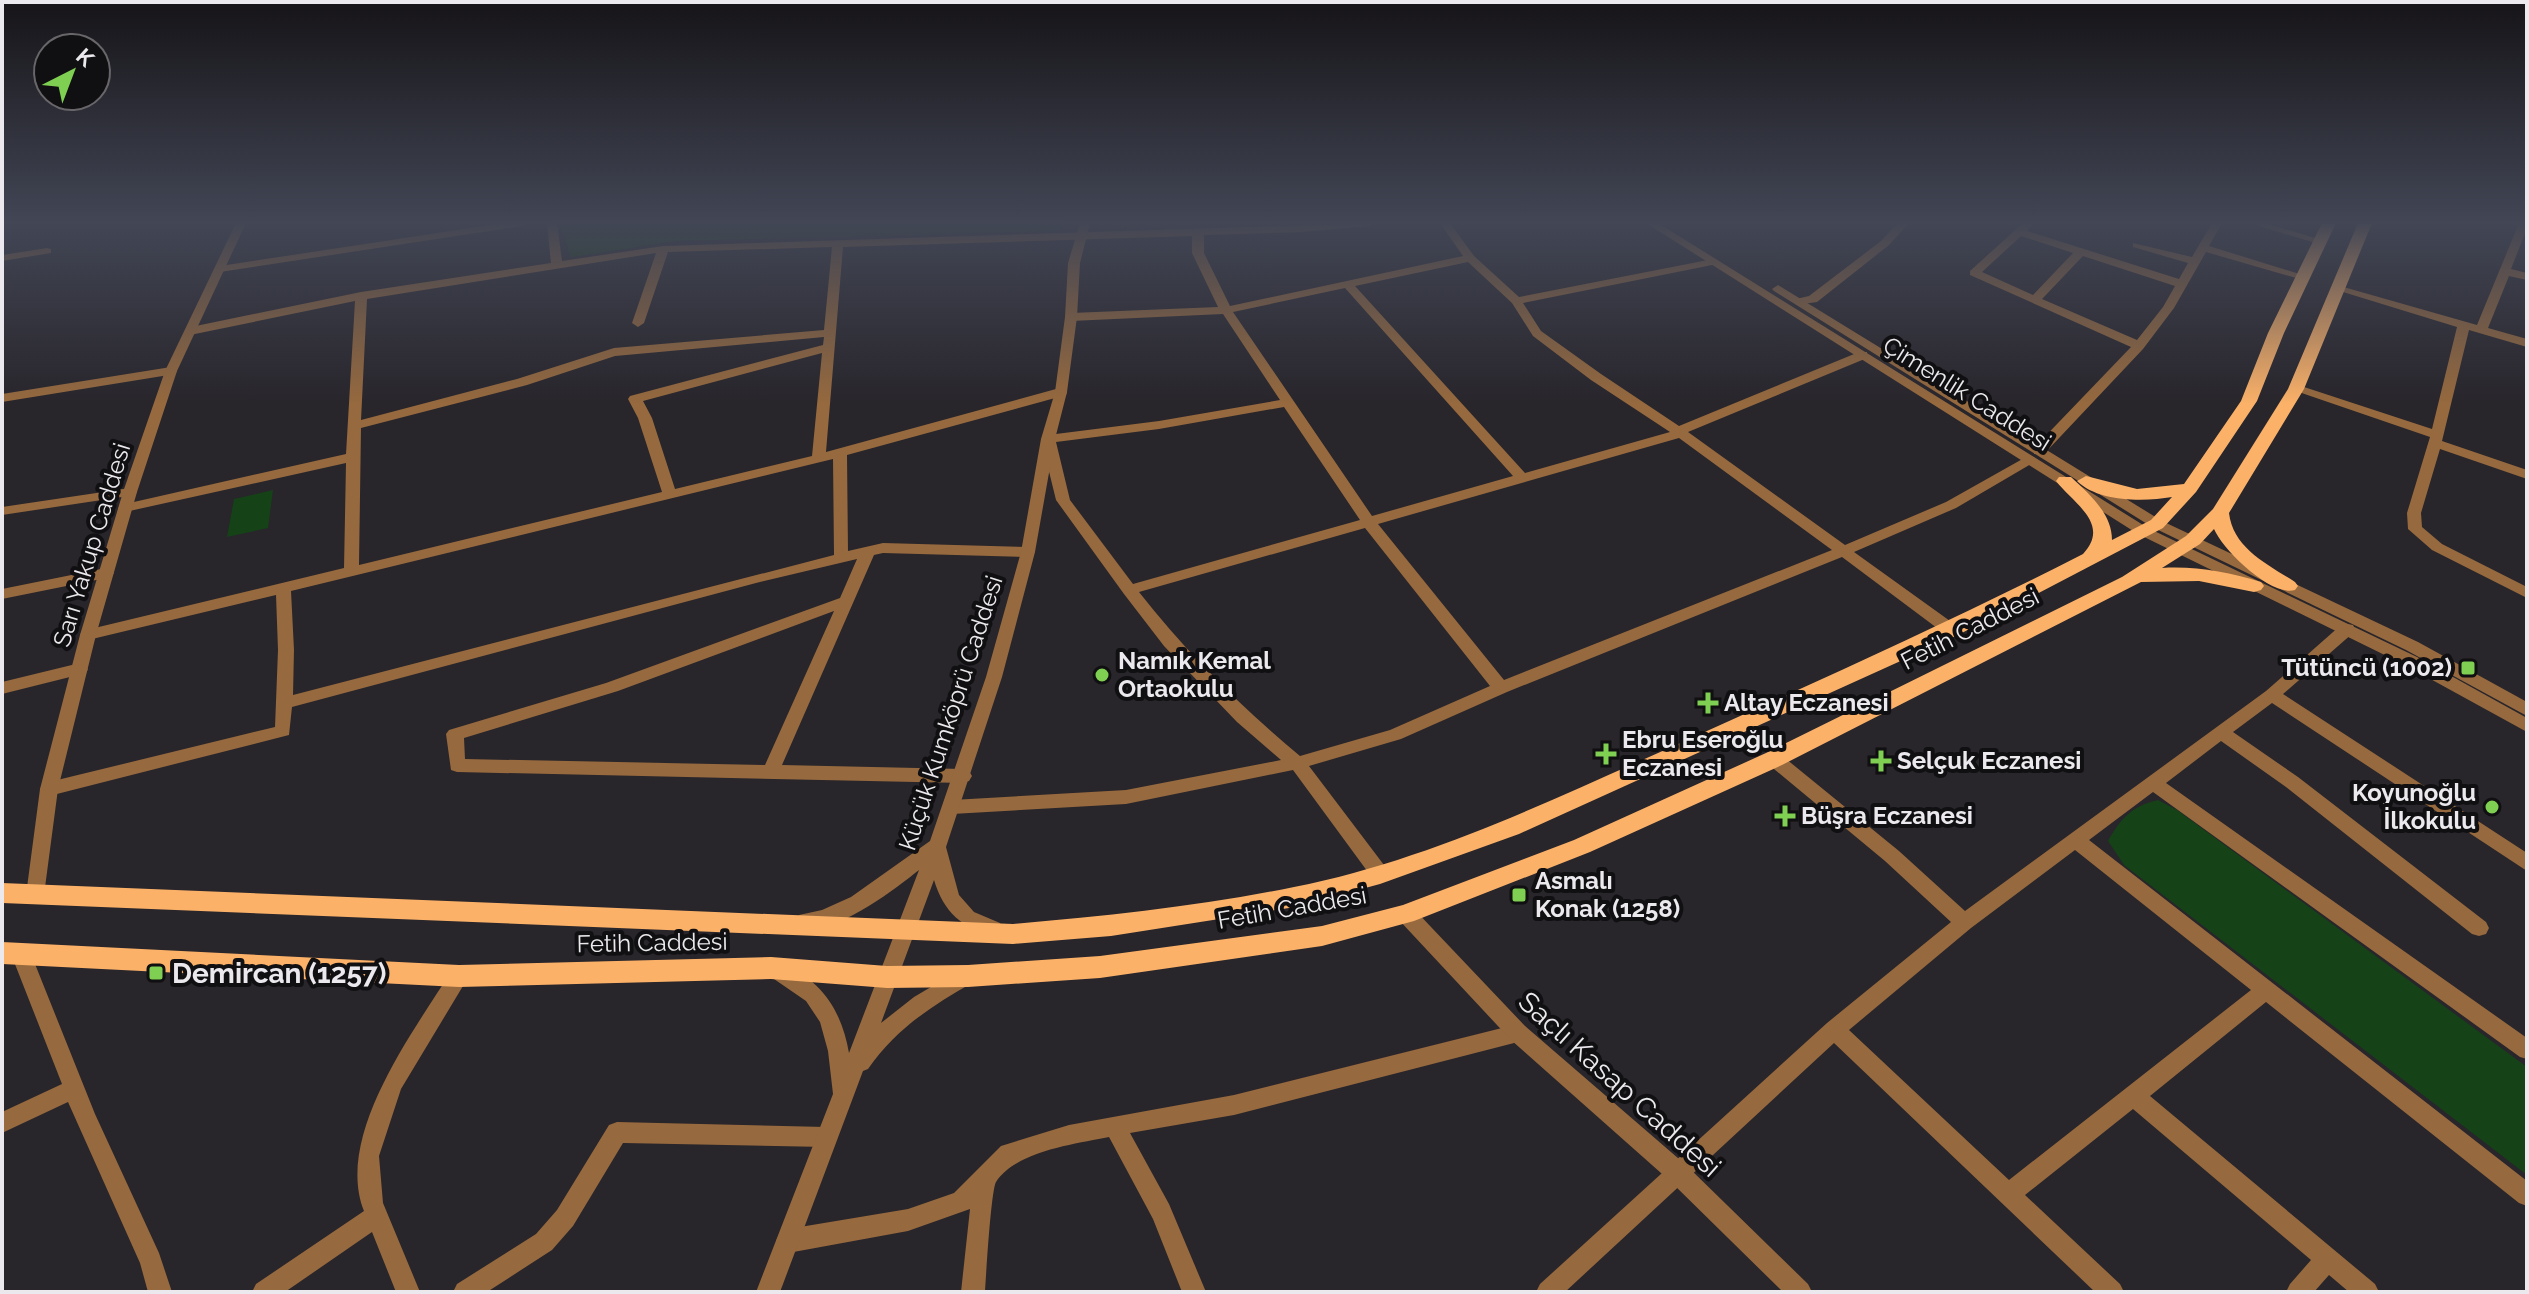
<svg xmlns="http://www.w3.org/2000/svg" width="2529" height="1294" font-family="Raleway,sans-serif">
	<rect width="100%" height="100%" fill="#28252b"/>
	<path fill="#164218" d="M559,223H1065L1059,231L678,241L571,257Z
		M273,490L268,528L227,537L234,499Z
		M2158,800L2177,810L2527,1067V1175L2124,865L2108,841C2121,818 2132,806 2158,800Z"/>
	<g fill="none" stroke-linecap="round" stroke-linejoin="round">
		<path fill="#96693e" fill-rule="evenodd" d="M503,223H527L522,226L220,272L214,269L220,266Z
			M547,223H557L562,261L663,246L1375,223L1370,226L1300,232L1204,235V253L1230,306L1463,256L1440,223H1450L1474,256L1519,297L1713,259L1717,260V264L1523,303L1541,331L1601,374L1679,426L1859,352H1867V358L1688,432L1845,545L1946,502L2026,457L2031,456L2038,460L1956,508L1854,552L1957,626L1959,630L1957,634H1945L1842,557L1507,692L1401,739L1309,766L1387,869L1389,874L1387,879L1380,882L1373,879L1293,770L1126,804L952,814L946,812L943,807L946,802L952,800L1126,790L1281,760L1237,722L1164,646L1124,594L1056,500L1041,439L1048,435L1159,421L1280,400L1223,314L1071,321L1065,317L1071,313L1218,307L1192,253V236L843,247L826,452L1056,389L1061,388L1067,392L1066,395L847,455L848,551L883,543L1028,547L1035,552L1028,557L883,553L874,555L782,765L963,769L969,771L972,776L969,781L963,783L457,772L451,770L446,734L449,730L606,683L840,598L857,559L756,583L292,707L289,735L49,796L43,794L40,789L43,784L49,782L275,727L278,650L276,595L88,640L80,635L82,631L344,568L346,463L125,512L118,508L125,504L346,454L355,301L190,335L186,334V328L361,292L551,263ZM832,247L824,330L614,348L517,379L361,420L367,299L656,253L632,323L638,327L644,323L668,252ZM1468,262L1512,303L1533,336L1591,380L1670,432L1525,473L1355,286ZM1345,288L1513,476L1372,516L1233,312ZM824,337L823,345L630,396L628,399L638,418L662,492L359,565L361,428L527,385L615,356ZM822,353L812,456L675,489L652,418L643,401ZM1284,407L1360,520L1133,584L1070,500L1056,442L1159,429ZM1679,438L1832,550L1504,680L1378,524ZM833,459L834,555L293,695L294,650L291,591ZM1365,528L1490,686L1390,730L1300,756C1240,706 1187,653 1139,592ZM834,611L765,765L465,759L464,738L618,691Z
			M1898,223H1909L1889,245L1817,302L1796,305V299L1809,296L1881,241Z
			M2023,223H2034L2027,231L2179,279L2188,263L2133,247V243L2192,257L2212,223H2222L2209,246L2309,277L2303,280L2206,252L2174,308L2143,349L2044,454H2034V448L2131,347L1970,275V271ZM2021,236L2073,253L2033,295L1982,272ZM2083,256L2175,286L2163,307L2137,340L2042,299Z
			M2249,223H2265L2325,241L2319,244Z
			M2519,223H2527V228L2511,269L2527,273V280L2509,276L2488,328L2527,339V347L2469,330L2442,441L2527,470V479L2440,449L2421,513L2422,527L2442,544L2527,587V598L2432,550L2408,529L2407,513L2430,437L2290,389L2291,386H2301L2432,429L2457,327L2330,288L2340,286L2477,325Z
			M47,248L51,249V253L2,261V255Z
			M171,367L177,371L175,374L2,402V394Z
			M130,488L135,489L137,492L135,495L2,515V507Z
			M106,568L114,573L111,577L2,599V589Z
			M2347,624L2353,625L2355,629L2353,633L2283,694L2527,853V871L2272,703L2233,732L2298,777L2486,922L2489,928L2486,934L2479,936L2472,934L2286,787L2221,741L2166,783L2527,1038V1059L2520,1057L2153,792L2089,840L2527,1181V1206L2519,1203L2266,1002L2150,1096L2375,1284L2379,1292H2349L2329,1275L2314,1292H2286L2290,1284L2311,1260L2133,1109L2025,1195L2120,1284L2124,1292H2095L1834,1043L1565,1292H1536L1540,1284L1827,1023L1951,922L1885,861L1768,764L1765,759L1768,754H1780L1899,851L1965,911L2266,691L2341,625ZM2075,850L2251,990L2009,1180L1849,1030L1971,928Z
			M80,663L88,669L86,673L2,694V682Z
			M21,946L28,948L31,954L95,1114L159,1253L172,1292H148L140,1263L68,1102L2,1133V1112L62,1084L11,954L14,948Z
			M459,967L466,970L469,976L401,1089L379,1156L383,1203L420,1292H396L372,1232L285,1292H252L256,1284L364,1211C334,1136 414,1031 452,970Z
			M1518,1024L1525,1026L1528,1033L1525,1040L1518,1042L1234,1115L1130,1133L1169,1204L1206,1292H1182L1153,1219L1109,1137C1075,1144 1016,1151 996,1182C991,1191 986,1275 985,1292H961L970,1209L908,1231L788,1253L780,1249L776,1241L780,1233L788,1229L908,1209L954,1193L1001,1146L1069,1125L1234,1095Z
			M617,1122L826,1127L834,1130L837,1137L834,1144L826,1147L623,1143L573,1226L552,1250L487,1292H453L457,1284L536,1234L557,1210L609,1125Z"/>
		<path fill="#96693e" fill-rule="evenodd" d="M236,223H246L177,371L137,492L96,635L58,789L44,895L42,901L35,903L28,901L26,895L40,789L80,635L123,492L165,371Z
			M1080,223H1090L1080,263L1077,317L1067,392L1055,439L1035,552L1002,677L946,847L959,895L974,912L1000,923L1003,929L1000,935L993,937C962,927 944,913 934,880L881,1023L914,997L958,971L965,968L972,971L975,977L972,983C931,1006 895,1030 868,1069L863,1071L780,1292H756L833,1094L828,1051L820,1022L806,1001L774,979L771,973L774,967L781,964C822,979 842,1012 849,1053L919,870C894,890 832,938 799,927L796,921L799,915L822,910L851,897L930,841L986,677L1021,552L1041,439L1055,392L1065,317L1068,263Z
			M1646,223H1658L2148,528L2417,657L2527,718V732L2405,665L2138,534Z
			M2514,223H2527V228L2515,225Z
			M1778,285L2162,521L2418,642L2527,702V716L2406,650L2152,527L1774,291L1772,289Z
			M1406,906L1413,908L1525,1026L1686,1165L1808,1284L1812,1292H1783L1670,1181L1511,1040L1399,920L1396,914L1399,908Z"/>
		<path fill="#fbb168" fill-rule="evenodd" d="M2322,223H2336L2284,333L2257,401L2196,492L2163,528L1958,635L1519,834L1380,884L1295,907L1111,936L1013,944L2,903V883L1013,924C1107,916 1202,906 1294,887C1425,861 1547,802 1667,749C1807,686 1946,624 2083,554C2111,524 2074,504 2056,481L2059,477H2071C2089,494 2112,513 2112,540L2151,520L2172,497C2144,502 2098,502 2077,481L2086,476L2137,489L2184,484L2241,401L2268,333Z
			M2358,223H2372L2304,389L2229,513C2233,548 2267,564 2295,582L2298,586L2295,590C2271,597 2223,550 2214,529L2200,544L2162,568C2196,566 2228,572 2261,582L2264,586L2261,590L2254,592L2199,581L2141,582L1782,765L1590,852L1414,921L1322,946L1100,978L968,987L887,988L771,979L459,987L2,964V942L459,965L771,957L887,966L968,965L1100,956L1322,926L1403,905L1574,840L1766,753L2122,577L2186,536L2213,509L2288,389Z"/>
	</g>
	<linearGradient id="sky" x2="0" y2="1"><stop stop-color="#161418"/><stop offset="0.55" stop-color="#424655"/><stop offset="1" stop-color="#424655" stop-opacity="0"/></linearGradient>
	<rect width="2529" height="404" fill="url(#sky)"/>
	<g fill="#7fd052" stroke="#100f11" stroke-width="3">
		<rect x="2460" y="660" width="16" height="16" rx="4"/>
		<circle cx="1102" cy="675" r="8"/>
		<path d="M1704 691h8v8h8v8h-8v8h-8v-8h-8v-8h8z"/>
		<path d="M1602 742h8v8h8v8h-8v8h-8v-8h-8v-8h8z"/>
		<path d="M1877 749h8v8h8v8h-8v8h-8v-8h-8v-8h8z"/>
		<circle cx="2492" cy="807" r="8"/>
		<path d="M1781 804h8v8h8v8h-8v8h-8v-8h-8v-8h8z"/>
		<rect x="1511" y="887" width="16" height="16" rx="4"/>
		<rect x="148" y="965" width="16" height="16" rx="4"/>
	</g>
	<g text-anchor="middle" stroke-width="8" stroke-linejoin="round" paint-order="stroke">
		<g font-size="24" fill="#ebe9ed" stroke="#100f11">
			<text transform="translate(1967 394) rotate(32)" y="8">Çimenlik Caddesi</text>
			<text transform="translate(92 545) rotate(-73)" y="8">Sarı Yakup Caddesi</text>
			<text transform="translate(1970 629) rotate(-27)" y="8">Fetih Caddesi</text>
			<text transform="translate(951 713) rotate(-72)" y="8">Küçük Kumköprü Caddesi</text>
			<text transform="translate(1292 908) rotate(-10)" y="8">Fetih Caddesi</text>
			<text transform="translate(652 943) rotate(-1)" y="8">Fetih Caddesi</text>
		</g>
		<g font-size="24" font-weight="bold" fill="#ebe9ed" stroke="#100f11" text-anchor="start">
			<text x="1118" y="669">Namık Kemal<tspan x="1118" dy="28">Ortaokulu</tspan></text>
			<text x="2452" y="676" text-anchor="end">Tütüncü (1002)</text>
			<text x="1724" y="711">Altay Eczanesi</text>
			<text x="1622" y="748">Ebru Eseroğlu<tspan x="1622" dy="28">Eczanesi</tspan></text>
			<text x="1897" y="769">Selçuk Eczanesi</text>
			<text x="2476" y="801" text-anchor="end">Koyunoğlu<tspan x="2476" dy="28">İlkokulu</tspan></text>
			<text x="1801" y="824">Büşra Eczanesi</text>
			<text x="1535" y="889">Asmalı<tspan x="1535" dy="28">Konak (1258)</tspan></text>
		</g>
		<g font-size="28" font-weight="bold" fill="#ebe9ed" stroke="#100f11" text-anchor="start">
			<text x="172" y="983">Demircan (1257)</text>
		</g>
		<g font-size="28" fill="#ebe9ed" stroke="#100f11">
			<text transform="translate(1620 1084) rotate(42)" y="10">Saçlı Kasap Caddesi</text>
		</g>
	</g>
	<rect width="2529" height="1294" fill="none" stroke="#ebe9ed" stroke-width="8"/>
	<g transform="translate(72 72) rotate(42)"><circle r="38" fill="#100f11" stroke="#686669" stroke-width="2"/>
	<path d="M0-6L14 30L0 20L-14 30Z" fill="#7fd052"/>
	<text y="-12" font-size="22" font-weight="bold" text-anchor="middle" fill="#ebe9ed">K</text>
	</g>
</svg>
